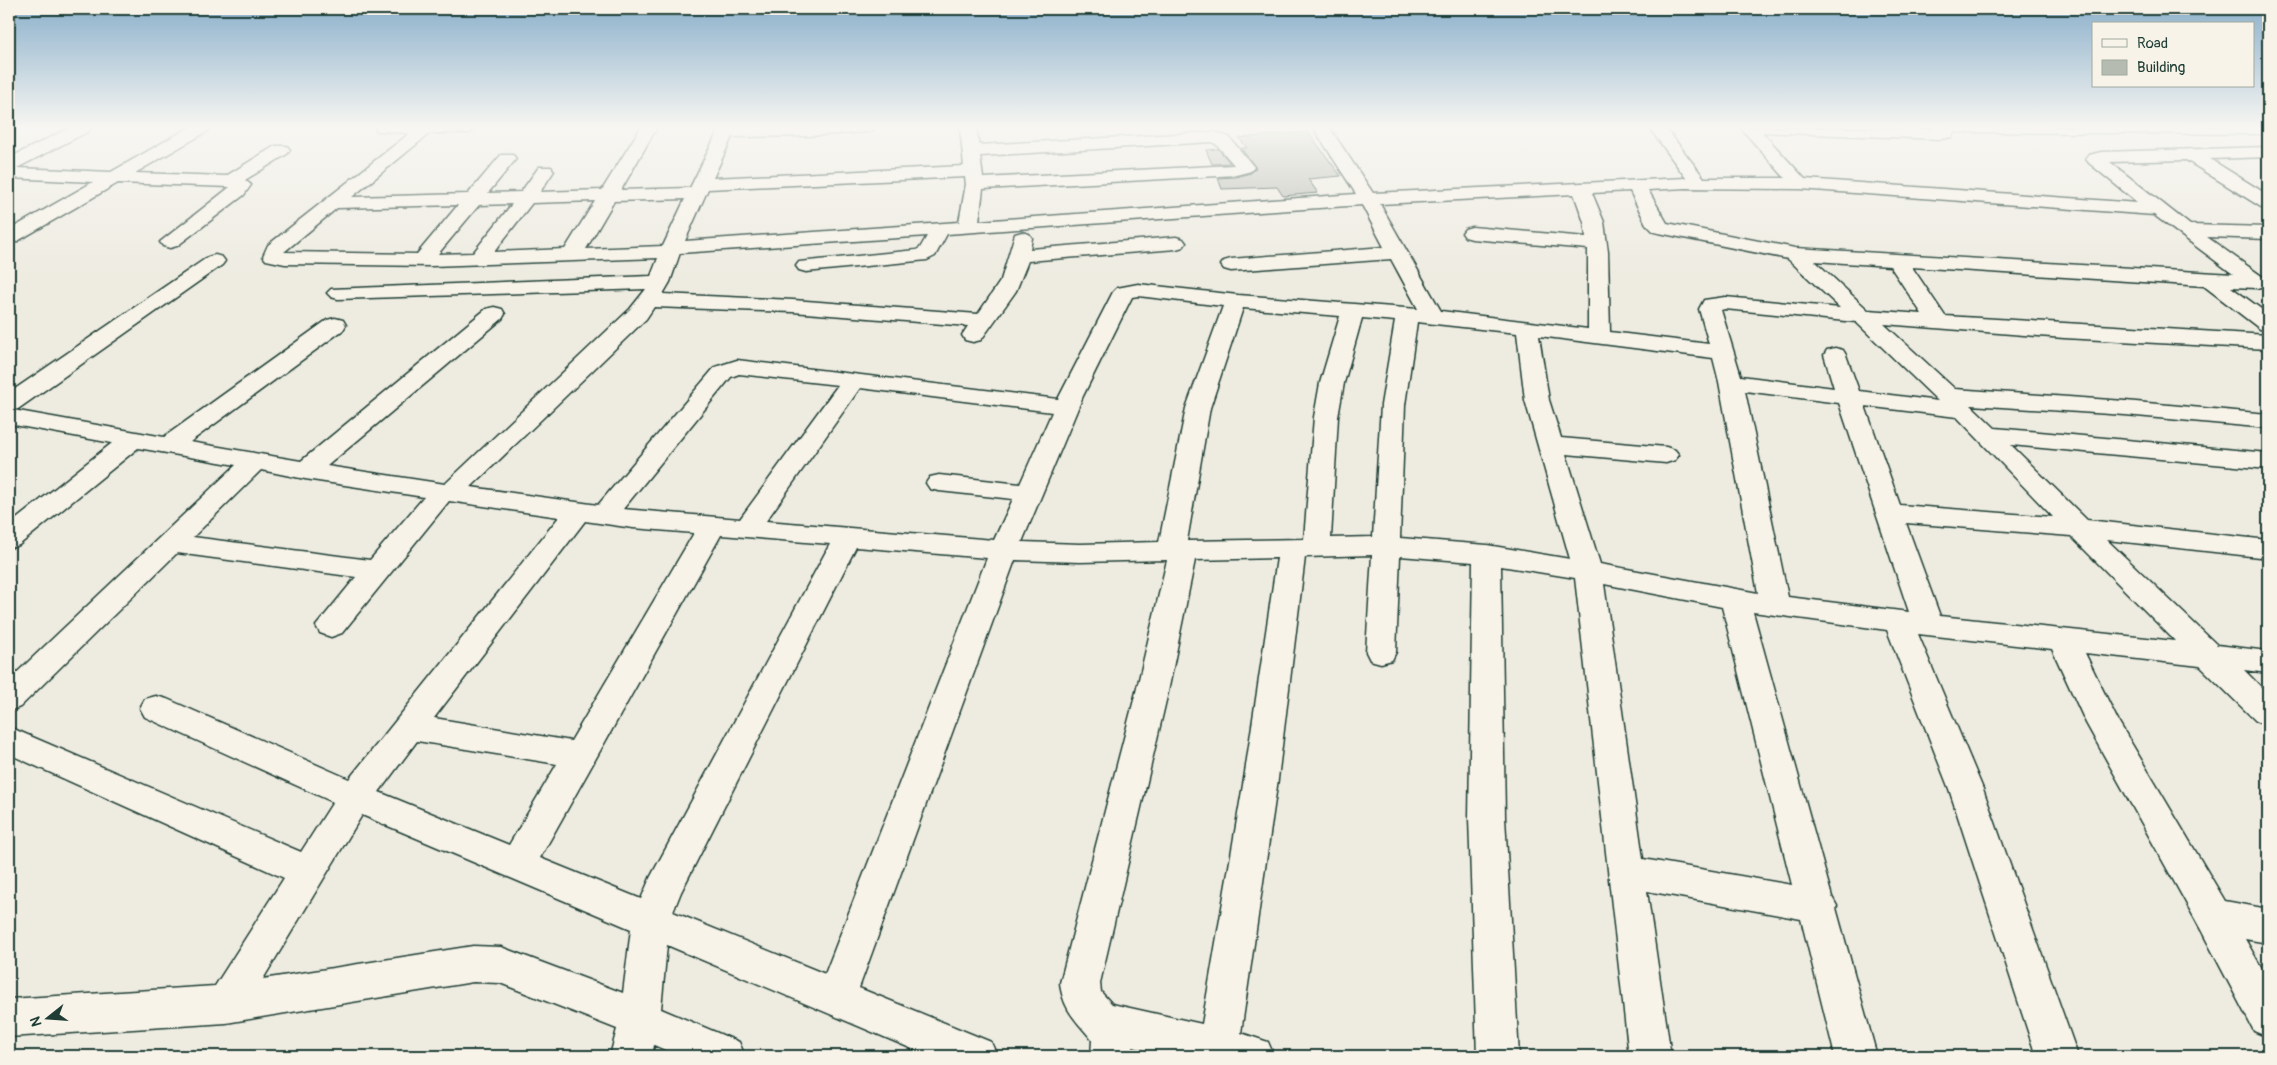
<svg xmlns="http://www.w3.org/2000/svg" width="2277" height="1065" font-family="Pangolin,sans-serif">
	<rect width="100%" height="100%" fill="#eeece1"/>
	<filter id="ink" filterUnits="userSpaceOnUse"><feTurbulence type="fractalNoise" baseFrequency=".02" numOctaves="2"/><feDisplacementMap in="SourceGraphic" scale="10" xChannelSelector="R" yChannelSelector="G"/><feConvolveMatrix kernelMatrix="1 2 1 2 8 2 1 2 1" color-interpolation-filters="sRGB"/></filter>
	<g filter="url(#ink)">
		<path fill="#b5bbb0" stroke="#1f3d34" d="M1308,132L1341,176L1308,179L1318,193L1283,196L1277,187L1222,189L1218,178L1236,177L1251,173L1256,168L1241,148H1247L1239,138Z
			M1218,149L1230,163L1212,164L1206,150Z"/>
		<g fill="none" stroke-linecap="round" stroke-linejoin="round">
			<defs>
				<path id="minor" d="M71,127H91L89,131L17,168L111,172L190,127H210L208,131L135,173L226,176L275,146H287L290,150L287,154L245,180L251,185L244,195L177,246L170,248L163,246L160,242L230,187L118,183L16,242L9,244V230L93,182L9,178V158Z
					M375,127H471L472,129L470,133H430L352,197L468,194L501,155H513L516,159L488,193L521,192L539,167H551L554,171L540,192L602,190L641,127H657L621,190L690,188L720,127H874L872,131L866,132L808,136L732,137L713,178L964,166L960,127H976L979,145L1215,132L1229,137L1254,167L1251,171L1236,175L983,189L979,221L1356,194L1313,127H1329L1373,193L1686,178L1649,127H1665L1704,178H1785L1740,127L1932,129L1931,127H2268V134L1954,132L1952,137L1941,139L1762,132L1805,179L2138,203L2089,163L2086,159L2089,155L2101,152L2268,147V157L2210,159L2268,195V209L2261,207L2186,160L2110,162L2190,225L2268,227V239L2207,237L2263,277L2267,282L2264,286L2257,288L2231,287L2268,314V331L2260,329L2204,286L1912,267L1945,316L2268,335V349L2064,338L1884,324L1955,389L2125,401L2268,414V428L2125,415L1971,405L1995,428L2268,453V469L2011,445L2087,520L2268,540V558L2107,540L2217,645L2268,651V673L2244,670L2268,694V725L2257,722L2200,666L2085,653L2117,719L2225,901L2268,909V943L2245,939L2268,979V1037L2254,1031L2200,928L2086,723L2052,649L1918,634L1983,789L2078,1056H2036L1949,789L1887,630L1753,612L1832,897L1837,906L1836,908L1877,1056H1835L1801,919L1647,891L1671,1056H1629L1575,578L1501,566L1505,818L1519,1056H1477L1469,818L1473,562L1400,556L1396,652L1392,660L1381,663L1370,660L1366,652L1372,555L1305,557L1278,779L1241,1033L1268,1042L1274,1056H1170L1133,1047V1056H1091L1092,1040C1076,1020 1063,1010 1060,983L1136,692L1167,560L1080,562L1015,560L859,988L991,1042L997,1056H929L667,945L661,1009L739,1042L745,1056H679L654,1045L652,1056H610L617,1029L500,983L473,982L226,1023L9,1037V999L215,986L284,878L9,754V727L301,852L333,802L145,717L140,708L145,699L156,696L167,699L349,779L559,517L449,501L342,633L331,637L320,633L316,626L356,577L177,553L20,707L9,711V680L236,465L138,448L19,545L9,548V525L112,443L9,424V393L208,257L215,255L222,257L225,261L222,265L18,409L13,410L164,437L327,320L335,318L343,320L346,325L343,330L190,442L301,461L486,309L494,307L502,309L505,314L502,319L327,466L445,484L630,309L646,289L338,299L331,297L327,293L331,289L651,276L658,258L431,266L285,264L266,260L263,256L268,245L410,133L377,131ZM1212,142L1217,145L1234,165L983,178L980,156ZM965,177L966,184L959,222L685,241L708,189ZM1686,188L1800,189L2154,215L2233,274L1795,248L1667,223L1648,190ZM1630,191L1646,224L1654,232L1788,259L1840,308L1725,297L1704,300L1699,309L1709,344L1610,332L1608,252L1604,222L1592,193ZM1574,194L1584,222L1586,237L1472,227L1465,229L1462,233L1465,237L1472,239L1588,249V329L1441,311L1380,204ZM685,199L663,246L586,249L614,201ZM595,201L565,249L494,252L532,203ZM512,204L473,253L438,254L479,205ZM458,205L417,254L284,252L337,208ZM1362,205L1384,247L1231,259L1224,261L1221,265L1224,269L1231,271L1391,259L1418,309L1238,295L1138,284L1117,288L1113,292L1058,399L737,360L715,367L598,505L471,487L646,319L654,307L793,312L968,326L962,335L965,340L973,342L981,340L1016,291L1028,261L1176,249L1183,247L1186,243L1183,239L1176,237L1030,249L1032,238L1029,234L1022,232L1015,234L1001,280L978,314L793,300L663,294L670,282L680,253L927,236L920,248L916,250L799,262L796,266L799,270L806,272L927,260L935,256L947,234ZM1815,261L1890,266L1922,314L1868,310ZM1138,296L1223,306L1186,408L1159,542L1080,544L1022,542L1083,396L1132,297ZM1243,308L1340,316L1320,383L1314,417L1304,539L1187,541L1210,408ZM1725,309L1856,322L1938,401L1859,391L1846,355L1843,350L1835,348L1827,350L1824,355L1834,388L1741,376L1721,310ZM1362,318L1395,321L1381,405L1373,537L1331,538L1338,417L1344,383ZM1417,322L1517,333L1525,400L1570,559L1487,545L1400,538L1405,405ZM1539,336L1713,358L1719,382L1758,593L1600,564L1566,454L1666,463L1675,460L1679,455L1675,450L1666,447L1561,438L1549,400ZM739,374L838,385L740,519L623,509L731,377ZM860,388L1052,412L1020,484L939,475L930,477L926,483L930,489L939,491L1013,499L994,540L766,521ZM1745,391L1839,403L1909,612L1788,597ZM1865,406L1957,417L2053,517L1900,505ZM261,470L305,479L424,497L370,560L193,537ZM585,521L633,528L694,533L571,741L434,718ZM1906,523L2071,536L2175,641L1940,616ZM721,535L830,544L650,878L641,899L540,858ZM856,547L987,558L825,974L673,912L681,892ZM1277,558L1244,779L1202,1024L1112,1004L1101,992L1100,983L1168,692L1195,560ZM1604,584L1722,607L1792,885L1643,859ZM417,741L557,764L509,845L379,792ZM362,815L631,929L623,993L501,947L473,946L263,979Z"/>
			</defs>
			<use href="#minor" stroke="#1f3d34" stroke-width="3"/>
			<use href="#minor" fill="#f7f3e8" fill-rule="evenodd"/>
		</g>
	</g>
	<linearGradient id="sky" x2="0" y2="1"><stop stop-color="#8bb0cb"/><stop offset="0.46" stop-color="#f7f6f2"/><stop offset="1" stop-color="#f7f6f2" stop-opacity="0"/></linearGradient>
	<rect width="2277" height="276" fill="url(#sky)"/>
	<rect width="2277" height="1065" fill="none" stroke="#f7f3e8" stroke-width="30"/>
	<rect x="15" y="15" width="2247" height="1035" fill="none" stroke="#1f3d34" stroke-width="2" filter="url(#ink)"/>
	<rect x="2092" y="22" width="162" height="65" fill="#f7f3e8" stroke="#a1aaa0"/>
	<rect x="2102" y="39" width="25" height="8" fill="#f7f3e8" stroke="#a1aaa0"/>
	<text x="2137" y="48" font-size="15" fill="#1f3d34">Road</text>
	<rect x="2102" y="60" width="25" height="15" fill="#b5bbb0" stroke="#a1aaa0"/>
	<text x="2137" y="72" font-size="15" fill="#1f3d34">Building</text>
	<g transform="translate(48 1018) rotate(253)" stroke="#f7f3e8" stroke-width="4" paint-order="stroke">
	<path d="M0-4L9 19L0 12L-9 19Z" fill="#1f3d34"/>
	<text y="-8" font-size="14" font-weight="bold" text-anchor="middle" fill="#1f3d34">N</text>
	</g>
</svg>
